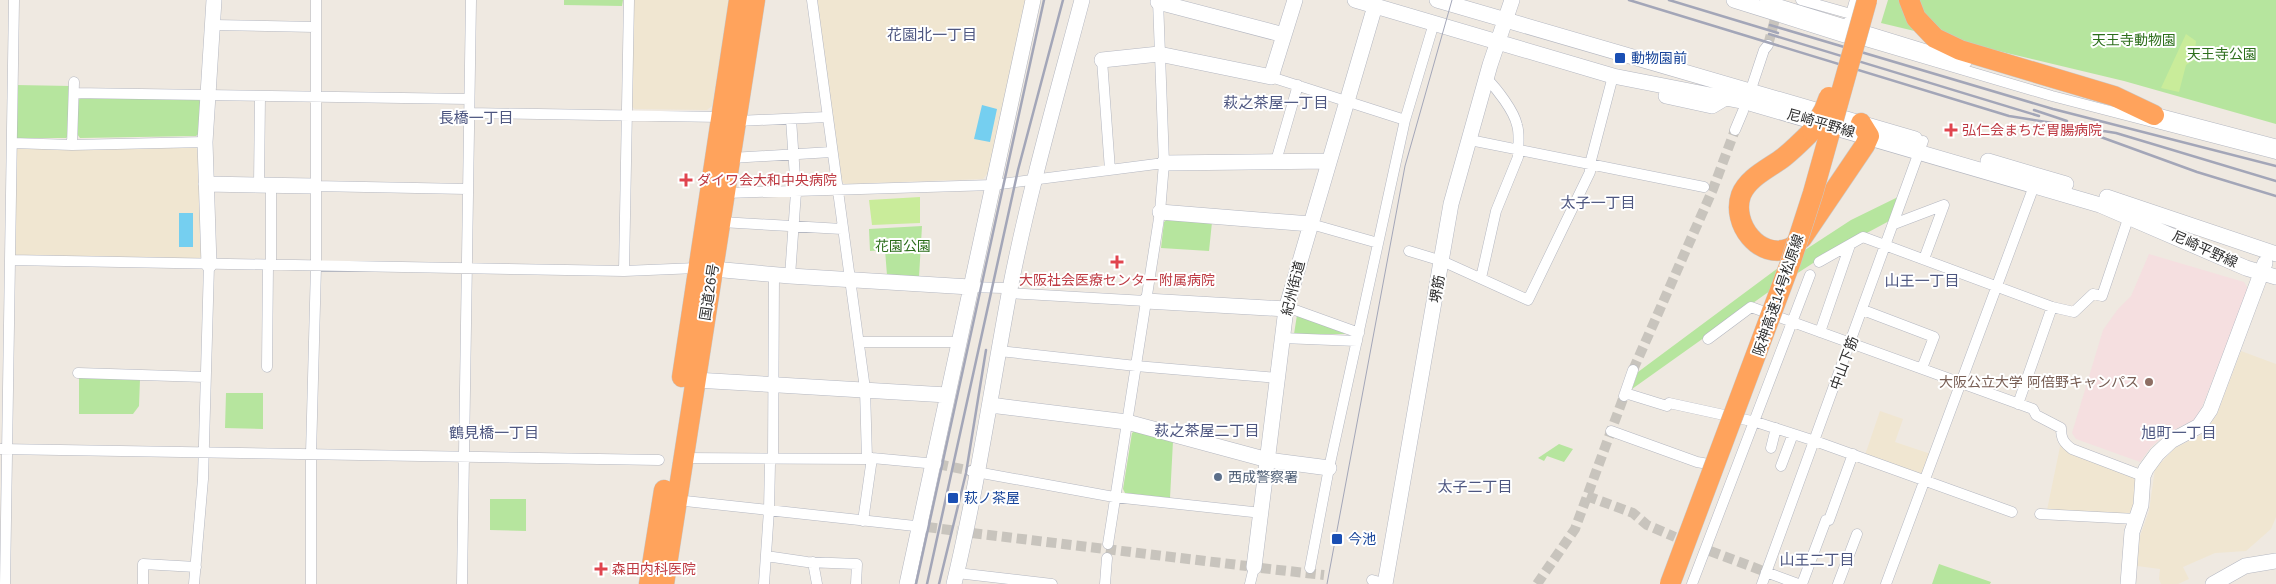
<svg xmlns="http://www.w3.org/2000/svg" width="2276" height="584" font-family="Arial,'Noto Sans JP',sans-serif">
	<rect width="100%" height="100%" fill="#efe9e1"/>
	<path fill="#f0e6d1" d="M633,0H729L712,106L707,110L635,109L631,106Z
		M817,0H1026L988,173L983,179L845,184L841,181Z
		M196,148L199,151L202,256L198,259L13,258L17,149Z
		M2241,351L2276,364V517L2271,529L2246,551L2215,553L2183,567L2189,579L2178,584H2161L2159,579L2160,569L2137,566L2140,536L2149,511L2155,469L2175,448L2201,435L2208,428L2217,414Z
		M1880,411L1903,419L1895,442L1931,454L1924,474L1919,475L1865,455Z
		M2061,442L2133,476L2135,480L2133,506L2129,515L2047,510Z"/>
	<path fill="#f5dfe0" d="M2149,254L2244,282L2248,289L2202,407L2194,420L2166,434L2151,447L2140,462L2076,439L2072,433L2103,330L2118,309L2131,296Z"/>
	<path fill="#b6e59e" d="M564,0H623L622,6L564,5Z
		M1888,0H2276V124L2124,81L1881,23Z
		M16,85L71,86V134L66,138H15Z
		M81,98L198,99L202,103L201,132L196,136L80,138L77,134V101Z
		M1900,196L1891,220L1824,256L1767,293L1632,389L1638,372L1782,265L1851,220Z
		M1169,218L1212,222L1209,251L1161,248L1164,222Z
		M922,226L919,277L887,275L885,250L870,251L869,229Z
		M1297,315L1346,334H1294Z
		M79,377L140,379L139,406L133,414H79Z
		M226,393H263V429L225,428Z
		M1136,430L1173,441L1170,498L1125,493L1123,489L1132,433Z
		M1559,444L1573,449L1564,462L1547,456L1544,461L1538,458Z
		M490,499H526V531L490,530Z
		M1939,564L1991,582L1990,584H1932Z"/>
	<path fill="#c9ec9a" d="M2186,34L2196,41L2194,60L2186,65L2179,92L2161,88Z
		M920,197V223L872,225L869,200Z"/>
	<path fill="#75cff0" d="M982,105L997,109L990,142L974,139Z
		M179,213H193V247H179Z"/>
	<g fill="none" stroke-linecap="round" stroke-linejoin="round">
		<path stroke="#c8c4bd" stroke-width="10" stroke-dasharray="10 5" stroke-linecap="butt" d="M1768,45L1778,8
			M1633,370L1713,189L1735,130
			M938,464L971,471
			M1587,496L1633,513L1647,525L1675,537
			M927,527L957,531
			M972,533L1247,566
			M1710,551L1766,572
			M1261,568L1324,575
			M1537,584L1575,529L1624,396"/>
		<defs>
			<path id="street" d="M812,0L865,389L867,459
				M1765,0L1967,62
				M1801,0L1851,14
				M1855,0L1845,35L2052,96L2276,154
				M213,25L315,27
				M1102,60L1110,170
				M1271,77L1405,120
				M1752,86L1764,50L1768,45
				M74,93L469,99
				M469,113L721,117
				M737,121L827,117
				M1735,130L1743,111
				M1470,140L1704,187
				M13,143L72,145L205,142
				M72,145L74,82
				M731,158L831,152
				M1276,161L1298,85
				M259,185L260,96
				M271,185V265
				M314,186L467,189
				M726,193L993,185L1164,163
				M721,222L842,229
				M1311,224L1378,243
				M1894,224L1944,205
				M1409,251L1442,261L1528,300L1590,172V164L1613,76
				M1924,259L1944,205
				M10,260L624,271L697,268
				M1819,262L1863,237L2052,307L2074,312L2093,294L2102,296L2129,216
				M624,271L629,0
				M790,276L796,192L791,119
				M1481,278L1496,211L1518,157C1518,147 1520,134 1517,125C1514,111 1497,89 1487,79
				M970,287L1003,288L1009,293L1146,301
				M1286,309L1295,310L1359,333
				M1863,310L1934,337L1922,368
				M1820,332L1850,245
				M1282,338L1357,341
				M1708,339L1751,307L2033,409L2036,415L2061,428C2061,439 2064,443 2072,449L2143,476
				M859,342H958
				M999,351L1136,366L1278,378
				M267,367L268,265
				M78,373L205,377
				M1625,393L1667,406L1669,403L1756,422L1815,441L2012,512
				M1624,396L1633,370
				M2018,404L2052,307
				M1611,431L1697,462L1708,464
				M1771,448L1776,428
				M0,449L659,460
				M682,458L867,459L872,458L937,464
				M1781,466L1793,434
				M971,471L1114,497L1262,513
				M676,500L924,527
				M2040,514L2136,519
				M863,521L872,458
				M1108,544L1160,212L1164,163L1158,0
				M766,556L807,562L857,564L856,584
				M813,562L817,584
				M1310,568L1329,468L1405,120L1434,23
				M1766,572L1798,584
				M957,573L1052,584
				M1372,580L1387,584
				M5,584L14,0
				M143,584V564L196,567
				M194,584L203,479L209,265
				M311,584V454L316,266V0
				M462,584L471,0
				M764,584L769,510L770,463L773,458L774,275
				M1105,584L1107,558
				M1250,584L1254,567
				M1692,584L1810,275
				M1762,584L1923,141
				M1802,584L1826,520H1829L1853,454
				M1838,584L1857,534
				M1886,584L2034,186"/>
			<path id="secondary" d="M1355,0L1613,76L1746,102L2100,205L2246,268L2276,277
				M1437,0L1915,139
				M1734,0L1845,35
				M1158,2L1284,35
				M1102,60L1159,54L1271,77L1295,0
				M1666,96L1712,106L1727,97
				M2154,115L2276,147
				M1988,161L2066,184
				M1164,163L1328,161
				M206,184L314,186
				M2107,197L2276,254
				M1160,212L1311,224
				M209,265L205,142L214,0
				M713,269L790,276L970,287
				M1146,301L1286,309
				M695,380L947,395
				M990,405L1127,422L1268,460L1329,468
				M1254,567L1286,309L1375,6
				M907,584L1033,0
				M954,584C977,488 991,391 1009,294C1028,195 1056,98 1082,0
				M1385,584L1451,204L1490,65L1512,0
				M2128,584L2132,532L2141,505L2143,476L2146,469L2157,454L2171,441L2199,426L2210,410L2265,263
				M2213,584L2245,566L2276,561"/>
			<path id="highway" d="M1909,0L1916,18L1935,38L1960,50L2114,96L2154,115
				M1812,131C1803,140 1794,149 1784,157C1770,168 1748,177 1741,195C1731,223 1759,261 1790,248C1794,246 1798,241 1802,238L1865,145L1869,136L1861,123
				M682,377L739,0
				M649,584L664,490
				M664,584L755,0"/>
		</defs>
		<use href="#street" stroke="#b4b7c1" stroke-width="11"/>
		<use href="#secondary" stroke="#b4b7c1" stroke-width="16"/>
		<use href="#highway" stroke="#c9c9c9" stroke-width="21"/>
		<use href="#street" stroke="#fff" stroke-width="10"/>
		<use href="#secondary" stroke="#fff" stroke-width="15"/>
		<use href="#highway" stroke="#ffa35c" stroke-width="20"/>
		<path stroke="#a3a6b8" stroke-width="1" d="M1327,584L1405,166L1452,0"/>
		<path stroke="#a3a6b8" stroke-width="2.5" d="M1629,0L2009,116L2116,133L2276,181
			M1669,0L1778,33
			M1770,25L2053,109L2276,166
			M1769,34L2039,116
			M2034,110L2067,121
			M2098,136L2197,172L2276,196
			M916,584L1044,0
			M927,584L1018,170L1063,0
			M939,584L966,473L986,350"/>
		<defs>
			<path id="highway-bridge" d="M1812,131L1824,110L1829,97
				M1670,584L1791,261L1813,193L1867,0"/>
		</defs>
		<use href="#highway-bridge" stroke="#c9c9c9" stroke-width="21" stroke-linecap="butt"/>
		<use href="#highway-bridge" stroke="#ffa35c" stroke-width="20"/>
	</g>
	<g fill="#1a4fb4" stroke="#fff" stroke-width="2">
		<rect x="1614" y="52" width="12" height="12" rx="2.5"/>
		<rect x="947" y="492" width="12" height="12" rx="2.5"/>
		<rect x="1331" y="533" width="12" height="12" rx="2.5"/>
	</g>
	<g fill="#e0444e" stroke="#fff" stroke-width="2">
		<path d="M1948.5 122.5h5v5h5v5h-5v5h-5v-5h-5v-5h5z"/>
		<path d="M683.5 172.5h5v5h5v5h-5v5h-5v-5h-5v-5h5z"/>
		<path d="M1114.5 254.5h5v5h5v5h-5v5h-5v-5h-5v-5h5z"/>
		<path d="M598.5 561.5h5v5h5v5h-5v5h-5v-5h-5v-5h5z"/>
	</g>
	<circle fill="#8d6e63" stroke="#fff" stroke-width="2" cx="2149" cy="382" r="5"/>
	<circle fill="#5c6f8a" stroke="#fff" stroke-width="2" cx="1218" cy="477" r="5"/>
	<g text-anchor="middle" stroke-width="4" stroke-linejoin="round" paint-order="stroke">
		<g font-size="14" fill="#2c6e1b" stroke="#fff">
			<text x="2134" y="45">天王寺動物園</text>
			<text x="2222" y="59">天王寺公園</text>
			<text x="903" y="251">花園公園</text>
		</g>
		<g font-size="14" fill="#164399" stroke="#fff" text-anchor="start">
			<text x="1631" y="63">動物園前</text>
			<text x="964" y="503">萩ノ茶屋</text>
			<text x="1348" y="544">今池</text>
		</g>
		<g font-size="14" fill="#2e2e2e" stroke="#fff">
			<text transform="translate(1821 123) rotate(16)" y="5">尼崎平野線</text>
			<text transform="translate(2205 249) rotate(24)" y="5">尼崎平野線</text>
			<text transform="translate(1293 288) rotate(-76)" y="5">紀州街道</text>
			<text transform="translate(1437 289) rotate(-81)" y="5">堺筋</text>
			<text transform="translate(709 292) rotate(-81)" y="5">国道26号</text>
			<text transform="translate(1778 295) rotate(-71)" y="5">阪神高速14号松原線</text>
			<text transform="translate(1844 363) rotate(-70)" y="5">中山下筋</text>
		</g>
		<g font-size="14" fill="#be3a42" stroke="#fff" text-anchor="start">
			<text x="1962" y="135">弘仁会まちだ胃腸病院</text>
			<text x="697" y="185">ダイワ会大和中央病院</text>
			<text x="1117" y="285" text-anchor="middle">大阪社会医療センター附属病院</text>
			<text x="612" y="574">森田内科医院</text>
		</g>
		<g font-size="14" fill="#785e54" stroke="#fff" text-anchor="end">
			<text x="2139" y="387">大阪公立大学 阿倍野キャンパス</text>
		</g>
		<g font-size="14" fill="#4e5e75" stroke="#fff" text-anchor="start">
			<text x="1228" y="482">西成警察署</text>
		</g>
		<g font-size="15" fill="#4d5680" stroke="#fff">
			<text x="932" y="40">花園北一丁目</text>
			<text x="1276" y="108">萩之茶屋一丁目</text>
			<text x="476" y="123">長橋一丁目</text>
			<text x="1598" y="208">太子一丁目</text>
			<text x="1922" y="286">山王一丁目</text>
			<text x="1207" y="436">萩之茶屋二丁目</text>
			<text x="494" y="438">鶴見橋一丁目</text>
			<text x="2179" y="438">旭町一丁目</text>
			<text x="1475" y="492">太子二丁目</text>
			<text x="1817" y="565">山王二丁目</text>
		</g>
	</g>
</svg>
